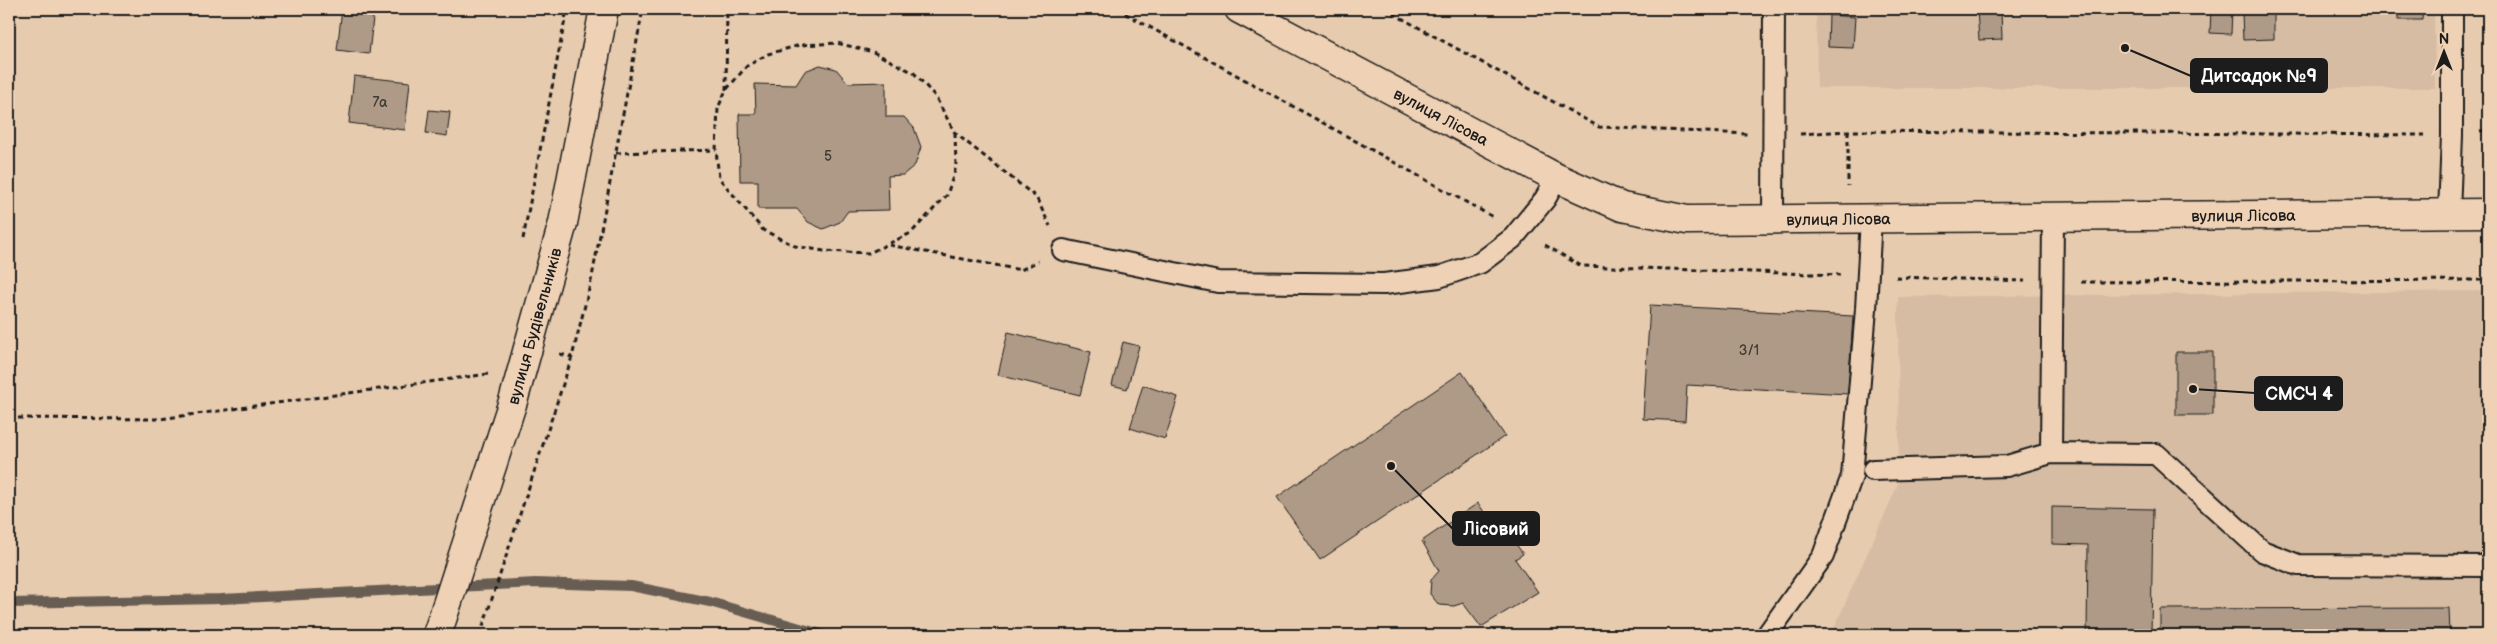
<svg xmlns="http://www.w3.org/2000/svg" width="2497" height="644" font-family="'Balsamiq Sans',sans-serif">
	<rect width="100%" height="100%" fill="#e7cbaf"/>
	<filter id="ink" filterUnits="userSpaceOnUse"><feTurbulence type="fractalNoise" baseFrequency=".02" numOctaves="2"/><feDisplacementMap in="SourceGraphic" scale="10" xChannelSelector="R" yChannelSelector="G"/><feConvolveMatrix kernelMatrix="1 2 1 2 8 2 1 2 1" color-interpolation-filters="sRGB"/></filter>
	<g filter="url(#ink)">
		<path fill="#d6bca3" d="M1816,9H2434L2435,88H1817Z
			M2488,291V635H1831L1899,482L1898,297Z"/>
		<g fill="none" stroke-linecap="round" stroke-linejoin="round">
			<path stroke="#675d52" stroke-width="10" d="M9,603L221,599L535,583L631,586L710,602L824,635"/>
		</g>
		<path fill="#ae9a86" stroke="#1c1c1c" d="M342,9H374L369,54L337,50Z
			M1977,9H2001L2002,39L1979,40Z
			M2211,9H2232L2231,34L2210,33Z
			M2398,9H2423L2422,20H2398Z
			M2242,13H2274V39L2243,40Z
			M1829,15L1855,17L1853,48L1828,47Z
			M820,65L836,69L848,83L886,82V117H904L914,128L921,147L915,165L903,175L888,176L889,210L848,211L840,222L823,229L808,222L797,209H758V181H740L739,114H756L755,84L796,85L805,71Z
			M354,76L410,82L405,130L349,123Z
			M429,110L450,112L447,136L426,133Z
			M1650,305L1853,316L1848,394L1687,385L1685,421L1643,419Z
			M1008,332L1091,352L1080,395L998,375Z
			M1123,342L1139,346L1127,389L1112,385Z
			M2176,352H2213V415H2176Z
			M1462,372L1505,436L1320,560L1277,497Z
			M1143,385L1178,397L1165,439L1130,428Z
			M1478,503L1499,534L1506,530L1523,554L1515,559L1538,592L1481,627L1463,603L1454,606L1439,605L1430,594L1431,580L1439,571L1422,541Z
			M2052,507L2153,509L2151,635H2087L2088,545L2052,544Z
			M2449,608L2450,635H2160V609Z"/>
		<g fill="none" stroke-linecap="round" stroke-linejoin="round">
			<defs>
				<path id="lane" d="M2449,214L2452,135V9
					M1773,219L1774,9
					M1063,250L1218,282L1384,284L1439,277L1480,263L1513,238L1545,199L1557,178
					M2051,453L2053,217
					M1873,470L2007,466L2051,453L2156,454L2262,551L2298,565L2488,566
					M1767,635L1823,556L1852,476L1866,309L1871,218"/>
				<g id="street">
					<path id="s1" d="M1239,9L1557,178L1622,207L1687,220L2488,213"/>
					<path id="s2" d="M437,635L514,398L563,223L604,9"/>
				</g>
			</defs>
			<use href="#lane" stroke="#1c1c1c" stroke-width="24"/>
			<use href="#street" stroke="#1c1c1c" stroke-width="31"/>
			<path stroke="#1c1c1c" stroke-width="3" stroke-dasharray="5 4" stroke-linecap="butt" d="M1117,9L1493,217
				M1385,9L1599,127L1747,134
				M726,90L727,9
				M1848,131V186
				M2480,131L2488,130
				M955,133L956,167L947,195L911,233L869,253L824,251L795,246L763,230L719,178L716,150L718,108L726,90L747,66L768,54L800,45L837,43L873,52L914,73L935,96L955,133L1036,197L1050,226
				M1800,134L1848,131L2424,135
				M616,153L716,150
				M523,239L567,9
				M889,245L1021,270L1038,261
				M1545,245L1581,266L1840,275
				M1896,277L2025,281
				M2081,282L2488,280
				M560,354L572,357
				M9,418L160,419L488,374
				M480,635L572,357L592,277L643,9"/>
			<use href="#lane" stroke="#efd2b5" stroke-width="20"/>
			<use href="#street" stroke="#efd2b5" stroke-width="28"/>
		</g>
	</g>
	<g text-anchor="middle" stroke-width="4" stroke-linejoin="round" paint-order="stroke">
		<g font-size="14" fill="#403c36">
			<text x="380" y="107">7а</text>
			<text x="828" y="161">5</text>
			<text x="1749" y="355">3/1</text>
		</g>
		<g font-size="16" fill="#1c1c1c" stroke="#efd2b5">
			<text dy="6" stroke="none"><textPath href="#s1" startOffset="229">вулиця Лісова</textPath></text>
			<text dy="6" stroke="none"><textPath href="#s1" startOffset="1054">вулиця Лісова</textPath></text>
			<text dy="6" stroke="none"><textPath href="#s1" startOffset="649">вулиця Лісова</textPath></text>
			<text dy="6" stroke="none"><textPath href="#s2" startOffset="324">вулиця Будівельників</textPath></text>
		</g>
	</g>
	<path fill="none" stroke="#1c1c1c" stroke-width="2" d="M2125 48L2191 76M2193 389L2255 393M1391 466L1453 529"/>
	<g fill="#1c1c1c" stroke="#efd2b5" stroke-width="2">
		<circle cx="2125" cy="48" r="5"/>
		<circle cx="2193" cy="389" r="5"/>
		<circle cx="1391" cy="466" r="5"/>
	</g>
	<g fill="#1c1c1c" stroke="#1c1c1c" stroke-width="2">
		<rect x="2191" y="59" width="136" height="33" rx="5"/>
		<rect x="2255" y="377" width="87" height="33" rx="5"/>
		<rect x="1453" y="512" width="86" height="33" rx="5"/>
	</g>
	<g font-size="18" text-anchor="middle" font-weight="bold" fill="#fff">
		<text x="2259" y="82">Дитсадок №9</text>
		<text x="2299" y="400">СМСЧ 4</text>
		<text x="1496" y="535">Лісовий</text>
	</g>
	<rect width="2497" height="644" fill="none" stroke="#efd2b5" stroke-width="30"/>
	<rect x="15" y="15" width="2467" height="614" fill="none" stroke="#1c1c1c" stroke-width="2" filter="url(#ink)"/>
	<g transform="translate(2444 52)" stroke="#efd2b5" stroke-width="4" paint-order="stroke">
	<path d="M0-4L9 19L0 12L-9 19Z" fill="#1c1c1c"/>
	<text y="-8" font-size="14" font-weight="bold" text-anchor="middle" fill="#1c1c1c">N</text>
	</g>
</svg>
